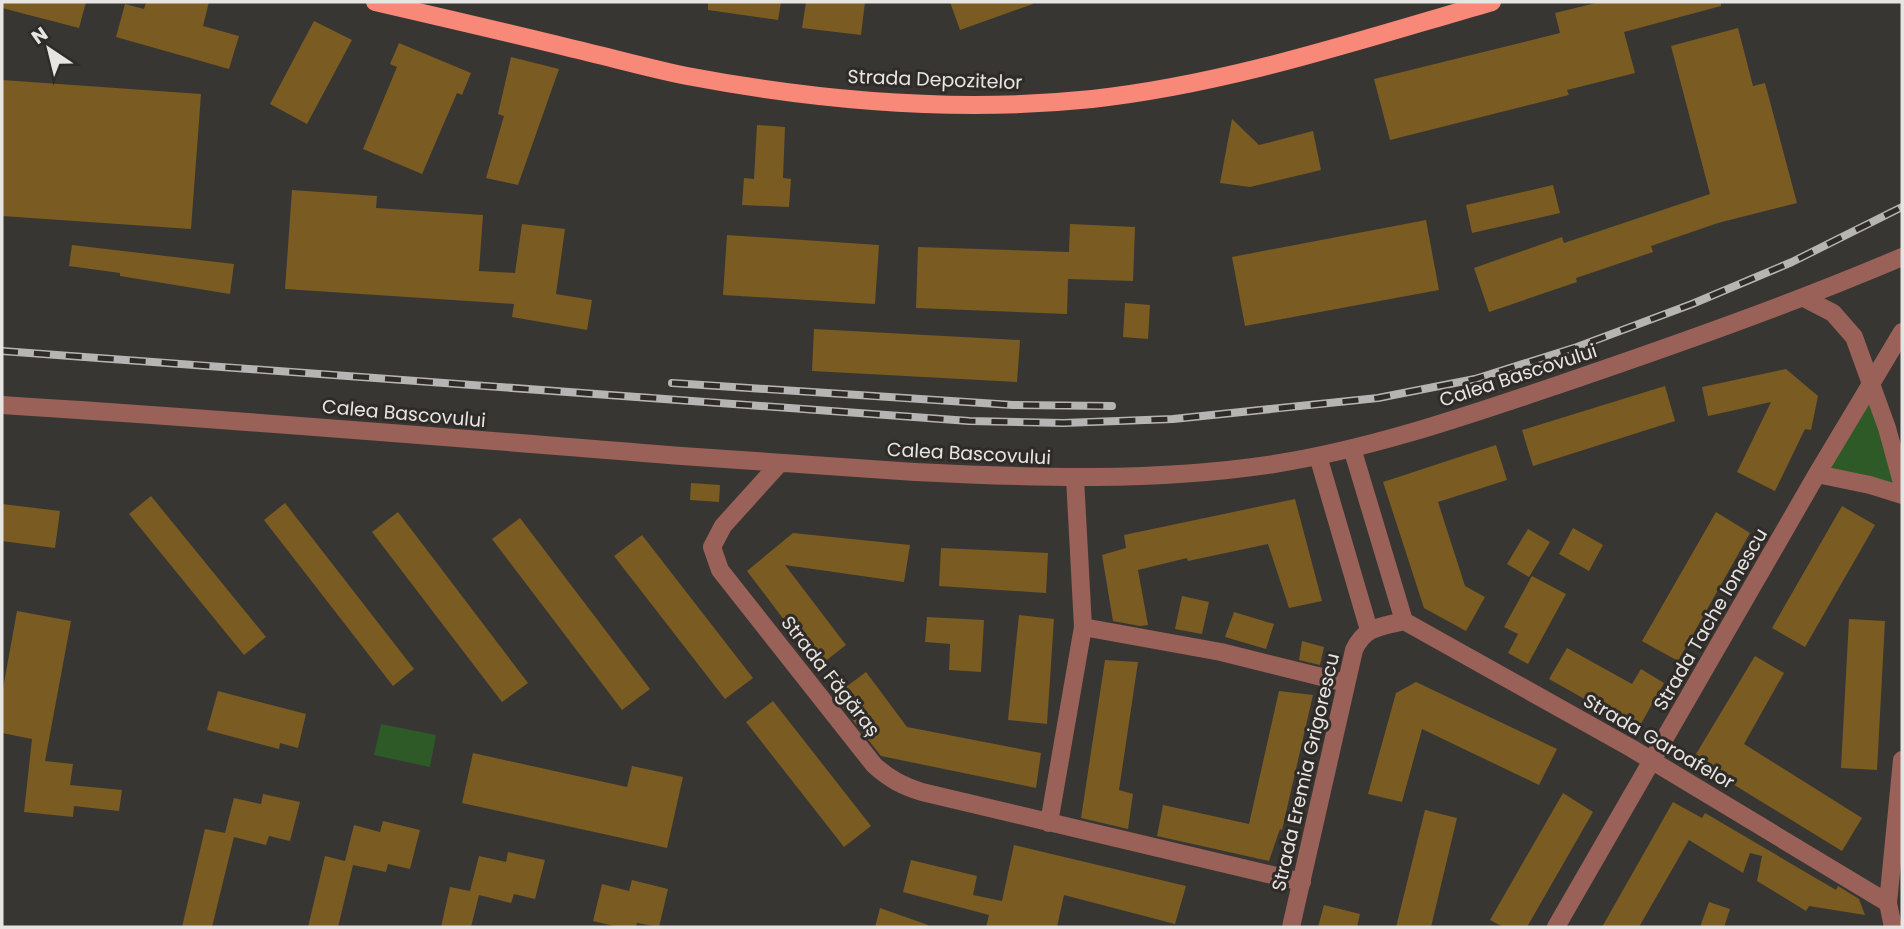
<svg xmlns="http://www.w3.org/2000/svg" width="1904" height="929" font-family="Poppins,sans-serif">
	<rect width="100%" height="100%" fill="#383632"/>
	<path fill="#2d5a27" d="M1872,383L1902,495L1817,474Z
		M381,724L436,735L430,767L374,755Z"/>
	<path fill="#7a5b22" d="M2,2H86L79,28L2,8Z
		M146,2H209L203,26L239,36L229,69L116,37L125,4L144,9Z
		M708,2H781L778,20L708,10Z
		M806,2H865L861,35L802,28Z
		M950,2H1032L1033,4L960,30Z
		M1600,2H1721V6L1624,32L1635,73L1567,90L1569,95L1390,140L1374,79L1560,33L1555,13Z
		M314,21L352,40L307,124L270,104Z
		M1738,28L1753,86L1765,83L1797,203L1718,223L1651,246L1653,252L1576,278L1577,282L1489,312L1474,268L1562,237L1564,243L1710,194L1671,46Z
		M399,43L471,73L462,95L457,93L422,174L363,149L397,67L390,64Z
		M511,57L559,69L518,185L486,178L504,116L498,114Z
		M2,80L201,94L191,229L2,216Z
		M1232,119L1259,145L1313,131L1321,170L1250,187L1220,183Z
		M757,125L785,127L783,178L791,179L789,207L742,205L744,178L754,179Z
		M1553,185L1560,213L1472,233L1466,205Z
		M292,190L377,196L376,208L483,215L479,271L515,273L522,224L565,229L556,294L592,300L587,330L512,317L514,304L285,289Z
		M1426,220L1439,290L1245,326L1232,257Z
		M1070,224L1135,227L1133,281L1068,279L1067,314L916,308L918,247L1069,252Z
		M727,235L879,245L875,304L723,295Z
		M72,245L234,264L230,294L120,276V273L69,266Z
		M1125,303L1150,305L1148,339L1123,337Z
		M814,329L1020,340L1017,382L812,371Z
		M1786,369L1818,396L1811,430L1805,429L1775,491L1737,472L1771,402L1708,416L1702,387Z
		M1665,386L1675,421L1533,466L1522,430Z
		M1496,445L1507,480L1438,502L1465,586L1485,597L1466,631L1424,608L1383,482Z
		M691,483L720,485L719,502L690,500Z
		M151,496L266,637L244,655L129,514Z
		M1295,499L1322,601L1289,608L1268,544L1188,561L1187,558L1138,570L1148,625L1140,626L1113,621L1102,555L1126,548L1124,535Z
		M285,503L414,669L393,686L264,520Z
		M2,504L60,511L55,548L2,541Z
		M1842,506L1875,525L1805,647L1772,628Z
		M398,512L528,683L502,702L372,532Z
		M1716,512L1750,533L1678,661L1642,641Z
		M520,518L650,689L622,710L492,539Z
		M1573,528L1603,545L1589,571L1559,554Z
		M1528,529L1550,542L1529,577L1507,564Z
		M793,533L910,545L904,582L785,565L846,645L819,666L747,571Z
		M642,535L753,678L725,699L614,556Z
		M941,548L1048,553L1046,593L939,586Z
		M1532,576L1566,594L1528,664L1508,653L1518,634L1504,627Z
		M1182,596L1209,602L1202,634L1175,629Z
		M17,611L71,621L45,761L73,764L70,785L122,790L119,811L74,806L73,817L24,812L32,739L2,733V694Z
		M1234,612L1274,624L1266,649L1225,637Z
		M1019,615L1054,619L1047,724L1008,720Z
		M927,617L984,620L981,672L949,670L950,644L925,642Z
		M1849,619L1885,621L1877,770L1841,768Z
		M1302,641L1324,647L1320,665L1299,660Z
		M1567,648L1632,684L1641,669L1664,683L1638,729L1549,679Z
		M1755,656L1784,673L1744,744L1862,818L1842,851L1723,778L1726,774L1696,754Z
		M1105,660L1138,662L1119,790L1133,794L1128,829L1081,818Z
		M866,672L907,727L1041,753L1036,788L881,756L834,696Z
		M1416,682L1557,749L1539,785L1422,729L1402,802L1368,794L1396,693Z
		M218,691L306,714L298,748L280,743L279,749L207,730Z
		M1279,691L1313,695L1282,830L1280,829L1269,861L1157,836L1163,805L1249,824Z
		M773,701L871,826L844,847L746,722Z
		M473,753L627,787L632,766L683,777L667,848L462,803Z
		M1563,793L1593,812L1527,927H1503L1490,920Z
		M263,794L300,802L290,841L269,836L266,845L234,837L212,927H182L205,829L225,833L234,798L261,804Z
		M1673,802L1702,818L1705,813L1836,890L1838,886L1859,899L1865,915L1809,906L1806,911L1757,881L1762,856L1750,853L1743,873L1689,840L1639,927H1602Z
		M1425,810L1457,818L1431,927H1396Z
		M383,821L420,830L410,869L388,864L386,872L353,865L338,927H308L325,856L345,861L354,825L380,832Z
		M1014,845L1186,886L1175,924L1064,895L1057,927H986L989,915L903,892L911,860L977,876L973,895L1002,901Z
		M508,852L545,860L535,899L514,894L511,903L479,895L471,927H441L450,887L470,891L479,856L506,862Z
		M632,880L668,889L659,927L637,923L636,927H618L593,921L602,884L629,891Z
		M1709,902L1730,909L1724,927H1700Z
		M1324,905L1360,914L1357,927H1318Z
		M880,908L928,925V927H875Z"/>
	<g fill="none" stroke-linecap="round" stroke-linejoin="round">
		<path stroke="#996158" stroke-width="18" d="M1804,298L1833,313L1854,337L1887,428L1902,483
			M2,405C229,419 455,438 682,456C759,462 837,467 915,472C1035,478 1154,482 1274,464C1370,449 1463,417 1555,386C1672,346 1789,305 1902,257
			M1352,448L1404,621
			M1318,456L1369,630
			M779,464L723,526L712,547L720,570L874,765C889,779 903,786 922,792L1302,882
			M1817,474L1870,485L1902,495
			M1075,478L1083,627L1221,652L1346,683
			M1404,621L1631,748L1888,903
			M1049,823L1083,627
			M1291,927L1354,650C1365,626 1381,627 1404,621
			M1556,927L1817,474L1902,332
			M1893,927L1888,903L1902,760"/>
		<path stroke="#f88877" stroke-width="18" d="M375,2C440,17 505,32 570,48C609,57 648,68 687,76C819,101 957,113 1092,99C1229,84 1360,40 1492,2"/>
		<defs>
			<path id="rail" d="M2,351L969,421L1063,423L1173,419L1378,398L1475,379L1577,347L1692,304L1792,262L1902,207
				M672,383L1013,405L1112,406"/>
		</defs>
		<use href="#rail" stroke="#b7b5b3" stroke-width="8"/>
		<use href="#rail" stroke="#2e2b28" stroke-width="5" stroke-dasharray="16" stroke-linecap="butt"/>
	</g>
	<g text-anchor="middle" stroke-width="6" stroke-linejoin="round" paint-order="stroke">
		<g font-size="19" fill="#e7e5e3" stroke="#2e2b28">
			<text transform="translate(935 79) rotate(2)" y="7">Strada Depozitelor</text>
			<text transform="translate(1518 375) rotate(-18)" y="7">Calea Bascovului</text>
			<text transform="translate(404 413) rotate(5)" y="7">Calea Bascovului</text>
			<text transform="translate(969 453) rotate(3)" y="7">Calea Bascovului</text>
			<text transform="translate(1710 619) rotate(-60)" y="7">Strada Tache Ionescu</text>
			<text transform="translate(831 676) rotate(52)" y="7">Strada Făgăraș</text>
			<text transform="translate(1659 741) rotate(30)" y="7">Strada Garoafelor</text>
			<text transform="translate(1305 772) rotate(-77)" y="7">Strada Eremia Grigorescu</text>
		</g>
	</g>
	<rect width="1904" height="929" fill="none" stroke="#e7e5e3" stroke-width="7"/>
	<g transform="translate(49 49) rotate(325)" stroke="#2e2b28" stroke-width="5" paint-order="stroke">
	<path d="M0-5L12 26L0 18L-12 26Z" fill="#e7e5e3"/>
	<text y="-10" font-size="19" font-weight="bold" text-anchor="middle" fill="#e7e5e3">N</text>
	</g>
</svg>
